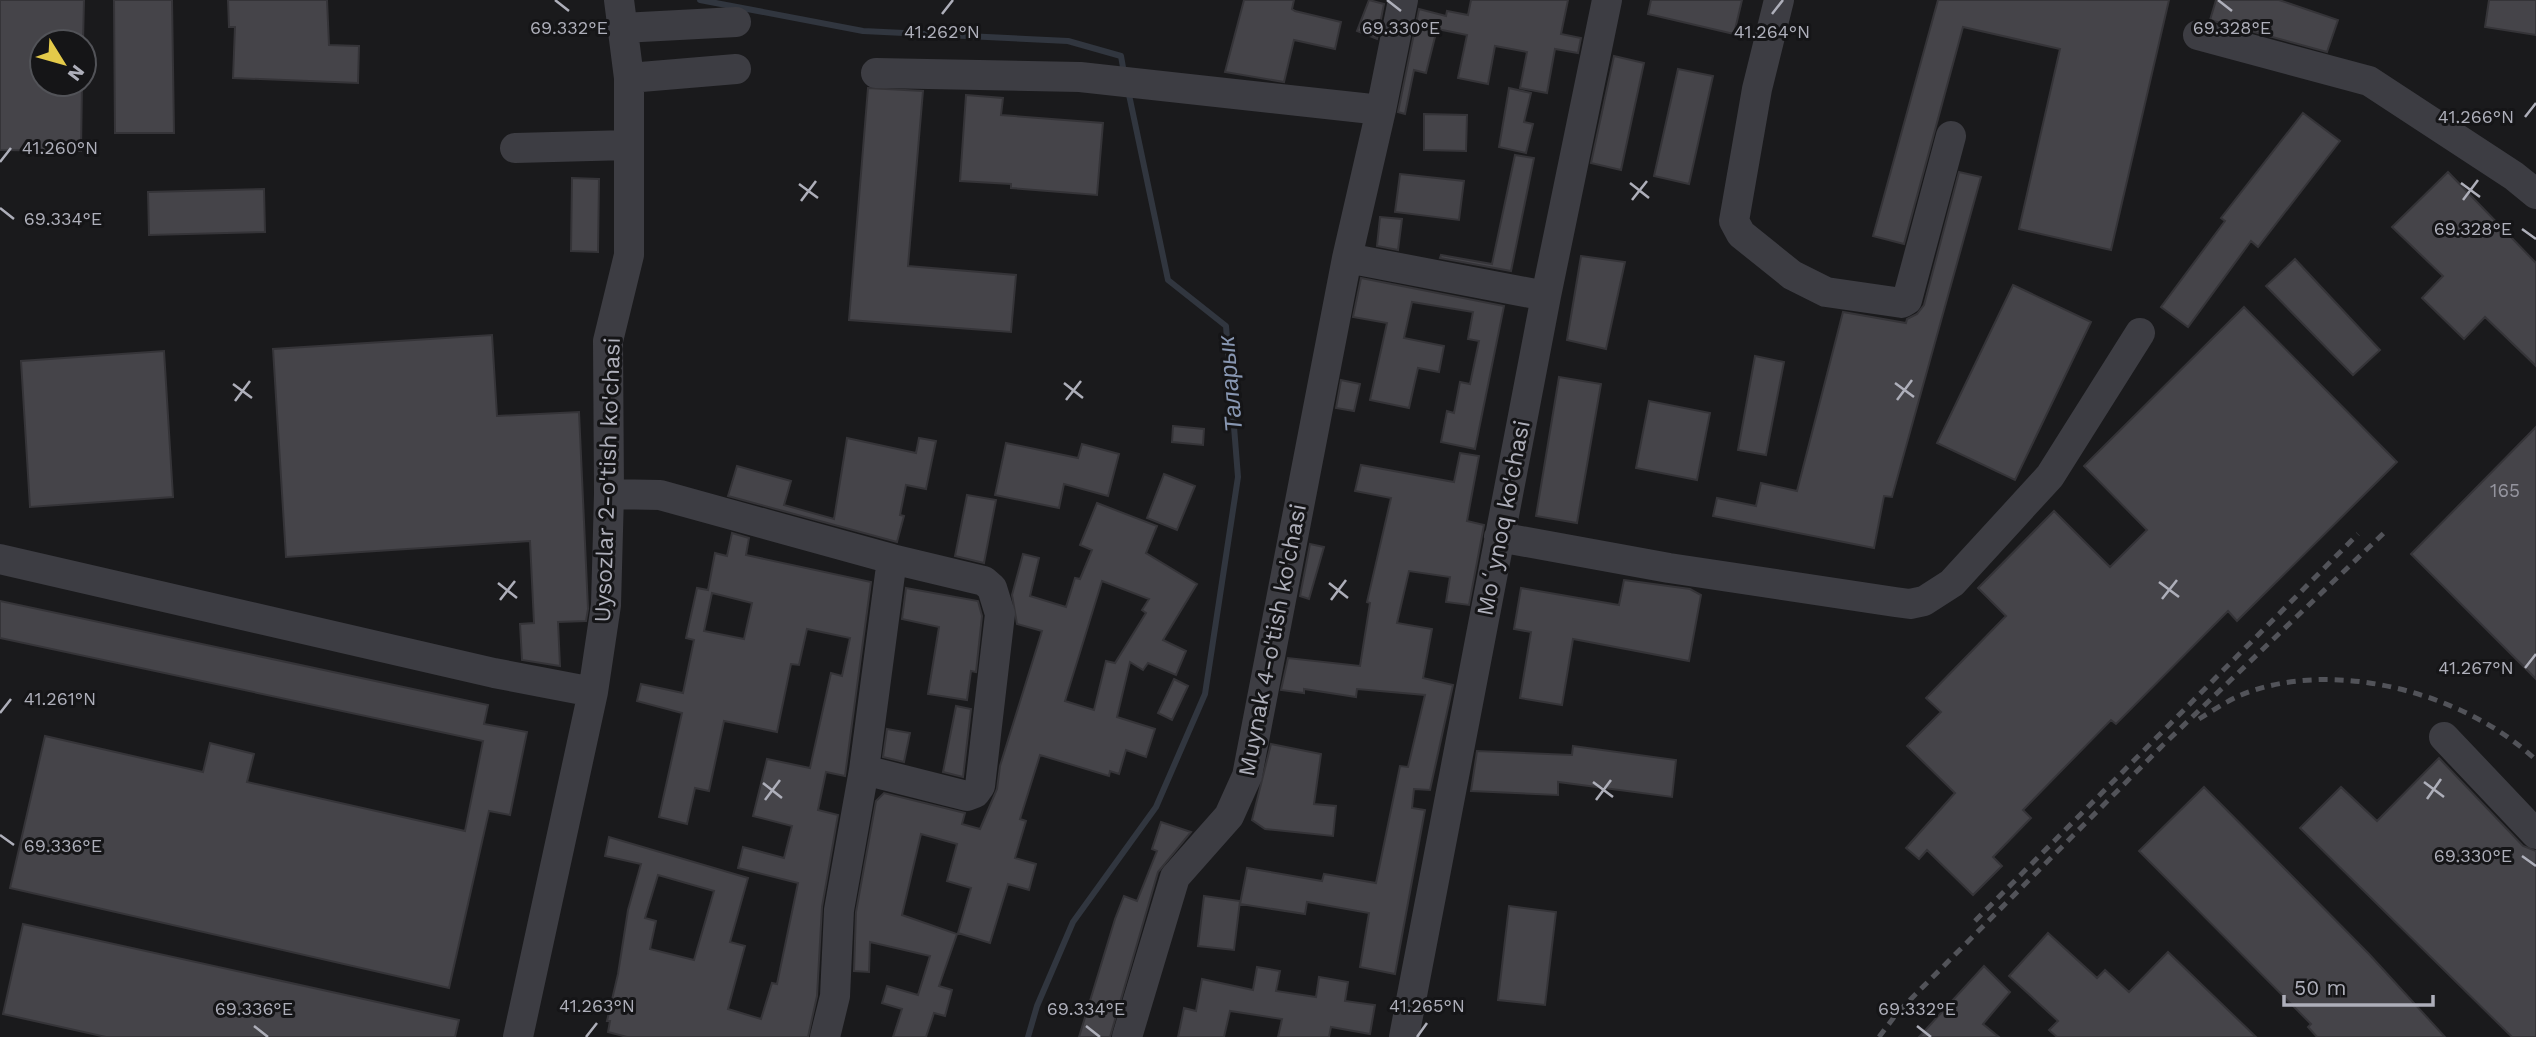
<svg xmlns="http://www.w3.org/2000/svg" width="2536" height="1037" font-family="'Work Sans',sans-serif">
	<rect width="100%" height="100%" fill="#1a1a1c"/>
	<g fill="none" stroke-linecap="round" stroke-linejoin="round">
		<path stroke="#31363f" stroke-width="6" d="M700,0L863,31L1068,41L1121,56L1124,73
			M1028,1037L1037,1006L1073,922L1156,807L1205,694L1238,477L1226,326L1168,280L1128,90"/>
	</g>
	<path fill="#454449" stroke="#353438" stroke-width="2" fill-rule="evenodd" d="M0,0H84L83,42H42V84H82L81,151L0,150Z
		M114,0H172L174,133H115Z
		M228,0H327L329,45L359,46L358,83L233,78L235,27H229Z
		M1244,0H1294L1292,9L1295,11L1341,22L1335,49L1294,40L1284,82L1225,72Z
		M1369,0L1384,4L1377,39L1357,31Z
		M1471,0H1568L1561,34L1581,38L1578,53L1555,49L1547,93L1520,88L1527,52L1495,46L1488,84L1458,78L1467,35L1437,29L1426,73L1414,70L1405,114L1398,112L1419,9L1446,16L1447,11L1468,15Z
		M1651,0H1742L1734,34L1648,14Z
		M1938,0H2169L2111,250L2019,229L2060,49L1963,27L1904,244L1873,236Z
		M2216,0H2279L2338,20L2327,52L2210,20Z
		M2489,0H2536V35L2485,27Z
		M1614,56L1644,63L1621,170L1591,163Z
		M1678,69L1713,76L1689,184L1654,176Z
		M868,88L923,91L908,266L1016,275L1011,332L849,320Z
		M1509,88L1531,93L1524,122L1533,124L1526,153L1499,147Z
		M966,95L1003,98L1001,115L1103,123L1097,195L1011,188V184L960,181Z
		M2303,113L2340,141L2258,247L2251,241L2188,327L2161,307L2225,221L2221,218Z
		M1424,114L1467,115L1466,151L1424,150Z
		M1515,155L1534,158L1511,271L1440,258L1441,255L1492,264Z
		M1959,172L1981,177L1892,497L1884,496L1874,548L1713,516L1717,498L1756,506L1761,483L1797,491L1843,312L1906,323L1907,319L1917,314L1924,305Z
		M2448,172L2536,263V366L2485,317L2464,339L2422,298L2443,276L2392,227Z
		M1400,174L1464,181L1459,220L1395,212Z
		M572,178L599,179L598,252L571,251Z
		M264,189L265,232L149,235L148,192Z
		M1380,217L1402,219L1398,250L1377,246Z
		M1581,256L1625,262L1606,349L1567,340Z
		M2295,259L2380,350L2353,375L2266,286Z
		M1361,278L1504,306L1475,449L1441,442L1447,411L1454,413L1460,382L1470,384L1479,341L1468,339L1473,312L1412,302L1404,338L1444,346L1439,372L1418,368L1409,408L1370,400L1387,323L1353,317Z
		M2013,285L2091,322L2015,480L1937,443Z
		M2244,307L2397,462L2237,621L2228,611L2116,724L2111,720L2023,810L2031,818L1993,857L2002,866L1973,895L1927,850L1919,859L1906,848L1955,793L1907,746L1941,712L1926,698L2006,616L1978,588L2054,511L2110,567L2147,530L2084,466Z
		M492,335L497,416L579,412L588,609L586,621L558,622L560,666L522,660L520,624L534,623L530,541L286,557L273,349Z
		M164,351L173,497L30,507L21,361Z
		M1755,356L1784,362L1766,455L1738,450Z
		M1559,377L1601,384L1577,523L1536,516Z
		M1341,380L1360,384L1354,411L1336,408Z
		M1649,401L1710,413L1697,480L1636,468Z
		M1173,426L1204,429L1203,445L1172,442Z
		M2536,427V679L2411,554Z
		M847,438L916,453L919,438L936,441L926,489L906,485L900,515L904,516L897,542L728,496L737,466L791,481L784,505L834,519Z
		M1006,443L1078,458L1082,444L1119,454L1108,496L1064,484L1059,508L995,495Z
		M1460,453L1479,456L1467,521L1484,525L1469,605L1446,602L1450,577L1409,571L1397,623L1432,629L1423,678L1453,685L1430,790L1414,789L1412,808L1425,810L1395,974L1360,967L1369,913L1307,902L1305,914L1240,904L1247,868L1322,881L1324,874L1376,883L1400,766L1408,767L1425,695L1357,689L1356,697L1304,689V693L1281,690L1288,658L1360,666L1370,603L1367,602L1391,498L1355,491L1361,465L1454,482Z
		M1164,474L1195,486L1177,530L1147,518Z
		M967,495L996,500L984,563L955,556Z
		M1097,503L1157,526L1146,553L1197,584L1163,640L1186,651L1176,675L1148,663L1143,670L1130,662L1117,717L1155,729L1146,757L1126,750L1119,774L1110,771L1109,776L1040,755L1020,819L1026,821L1015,858L1036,864L1029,890L1008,884L990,943L958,933L971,888L947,881L957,844L921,834L902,915L957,934L939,986L952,990L945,1016L934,1013L926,1037H893L902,1009L882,1003L887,986L918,995L930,956L870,942L869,972L854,971L856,912L876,801L884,793L965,813L962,824L980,829L997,789L1000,766L1042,631L1017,624L1012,595L1023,554L1039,558L1030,596L1066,607L1075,578L1080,579L1092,550L1080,545ZM1102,581L1149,599L1142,610L1146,613L1115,663L1106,661L1094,710L1065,701Z
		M732,533L749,538L746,555L871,582L845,776L826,772L818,810L838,815L822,907L817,996L808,1037H627L608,1032L610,1021H607L618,974L628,910L641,864L605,856L609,837L748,878L730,942L745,946L728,1009L761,1019L772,983L777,984L798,883L738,868L743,847L784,858L792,826L753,816L767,759L810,768L831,673L842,676L850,638L807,629L799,665L791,664L777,732L724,721L709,791L695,788L687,824L659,817L682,713L637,701L641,684L683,693L694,640L686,638L697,588L708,590L715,553L727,556ZM712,593L752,603L744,639L704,631ZM658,875L714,891L694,960L650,949L656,921L645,918Z
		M1310,544L1324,547L1309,599L1300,596Z
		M1624,580L1690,589L1701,595L1689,661L1573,639L1562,705L1520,698L1531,632L1514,629L1521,588L1619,605Z
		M906,588L978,601L982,616L976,672L971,671L967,700L928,694L939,627L902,619Z
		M0,601L488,705L484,724L527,732L510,815L489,811L449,988L10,888L45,736L203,772L210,743L254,754L247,782L465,831L483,741L0,638Z
		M1174,679L1188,686L1172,720L1158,713Z
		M956,706L971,709L963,777L943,772Z
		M887,729L910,733L904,762L883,757Z
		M1271,744L1321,754L1314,804L1336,806L1333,836L1265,829L1252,820Z
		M1573,746L1676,760L1672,797L1558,782V795L1471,791L1477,751L1572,755Z
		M2439,758L2523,846L2536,851V1037H2512L2300,828L2341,787L2377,821Z
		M2204,787L2369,954L2445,1037H2317L2308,1027L2311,1024L2139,851Z
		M1161,822L1191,832L1158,872L1110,1037H1079L1115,919L1124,896L1137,901L1157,851L1152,849Z
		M1204,896L1240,901L1234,950L1198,946Z
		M1509,906L1556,912L1545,1005L1498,1000Z
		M23,924L459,1020L455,1037H106L3,1014Z
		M2048,933L2097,978L2105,970L2129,992L2168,952L2256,1037H2057L2049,1030L2058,1021L2009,976Z
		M1984,966L2010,992L1983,1024L1999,1037H1919Z
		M1257,967L1280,971L1276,991L1316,997L1319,977L1348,982L1345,1001L1375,1005L1370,1034L1331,1027L1329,1037H1278L1282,1019L1230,1011L1224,1037H1178L1184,1008L1196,1011L1202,979L1253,990Z"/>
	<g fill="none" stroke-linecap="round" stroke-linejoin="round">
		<path stroke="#3d3d43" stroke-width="30" d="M1779,0L1757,89L1734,221L1741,234L1792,275L1826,292L1902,303L1907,300L1951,136
			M622,28L736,22
			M2198,35L2369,81L2514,176L2536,194
			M876,73L1080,77L1381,110
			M629,78L736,69
			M515,148L629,145
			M1347,258L1546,296
			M609,494L660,495L892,559L864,770L839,910L835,996L825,1037
			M1499,537L1669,568L1895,602L1910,604L1924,601L1952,583L2050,476L2140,333
			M0,559L494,673L593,692
			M2444,737L2536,834
			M864,770L967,796L975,793L980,786L1000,614L992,588L984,581L892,559
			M518,1037L593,692L606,605L609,494L608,341L629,255V78L619,0
			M1127,1037L1175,877L1229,816L1247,776L1347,258L1381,110L1403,0
			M1404,1037L1546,296L1607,0"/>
		<path stroke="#525359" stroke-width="5" stroke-dasharray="9 7" stroke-linecap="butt" d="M2199,719C2212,711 2227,701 2241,695C2333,657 2465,693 2536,760
			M1975,921L2358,534
			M1879,1037L1898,1012L2162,746L2388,529"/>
	</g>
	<path fill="none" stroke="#aeafba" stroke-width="2.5" d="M555,0L569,11M1387,0L1401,11M2218,0L2232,11M942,14L953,0M1772,14L1783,0M2525,117L2536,103M0,162L11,148M1630,183L1649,198M2461,183L2480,197M799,184L818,198M1632,200L1647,181M2463,200L2478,180M801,201L816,181M0,208L14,219M2522,229L2536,239M1064,383L1083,398M1895,383L1914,397M233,384L252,398M1066,400L1081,381M1897,400L1912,380M235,401L250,381M2159,582L2179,597M498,583L517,598M1329,583L1348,598M2162,599L2177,580M500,600L515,581M1331,600L1346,580M2525,668L2536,654M0,713L11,699M1593,782L1613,797M2424,782L2444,797M763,783L782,798M2427,799L2441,779M765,800L780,780M1596,800L1611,780M0,835L14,845M2522,856L2536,866M254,1026L268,1037M1086,1026L1100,1037M1917,1026L1931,1037M586,1037L597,1023M1417,1037L1427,1023"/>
	<g text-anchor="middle" stroke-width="6" stroke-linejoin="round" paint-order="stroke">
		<g font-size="19" fill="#94949e">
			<text x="2505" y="497">165</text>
		</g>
		<g font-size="23" fill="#aeafba" stroke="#151517">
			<text transform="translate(607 480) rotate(-88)" y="8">Uysozlar 2-o'tish ko'chasi</text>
			<text transform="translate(1503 518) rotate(-79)" y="8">Moʻynoq ko'chasi</text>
			<text transform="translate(1272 640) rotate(-79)" y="8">Muynak 4-o'tish ko'chasi</text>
		</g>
		<g font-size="24" font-style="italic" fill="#8897b2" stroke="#151517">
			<text transform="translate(1230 384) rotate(-95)" y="8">Таларык</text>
		</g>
	</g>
	<g font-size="18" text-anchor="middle" fill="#aeafba" stroke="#151517" stroke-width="6" stroke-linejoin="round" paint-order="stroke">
		<text x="569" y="34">69.332°E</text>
		<text x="1401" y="34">69.330°E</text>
		<text x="2232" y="34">69.328°E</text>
		<text x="942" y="38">41.262°N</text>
		<text x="1772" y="38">41.264°N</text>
		<text x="2476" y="123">41.266°N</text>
		<text x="60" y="154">41.260°N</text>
		<text x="63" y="225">69.334°E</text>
		<text x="2473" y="235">69.328°E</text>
		<text x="2476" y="674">41.267°N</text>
		<text x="60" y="705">41.261°N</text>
		<text x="63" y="852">69.336°E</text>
		<text x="2473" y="862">69.330°E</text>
		<text x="597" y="1012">41.263°N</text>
		<text x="1427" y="1012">41.265°N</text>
		<text x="254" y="1015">69.336°E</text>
		<text x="1086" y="1015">69.334°E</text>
		<text x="1917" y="1015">69.332°E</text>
	</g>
	<g transform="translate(63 63) rotate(127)"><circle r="33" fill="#151517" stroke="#525358" stroke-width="2"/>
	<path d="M0-5L12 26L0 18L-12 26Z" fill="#e4ca4a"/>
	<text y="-10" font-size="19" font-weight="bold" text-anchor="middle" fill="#aeafba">N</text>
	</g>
	<path d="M2284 995v10h149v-10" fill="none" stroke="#aeafba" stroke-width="3.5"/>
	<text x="2294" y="995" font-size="21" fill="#aeafba" stroke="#151517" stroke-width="5" paint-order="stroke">50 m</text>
</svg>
